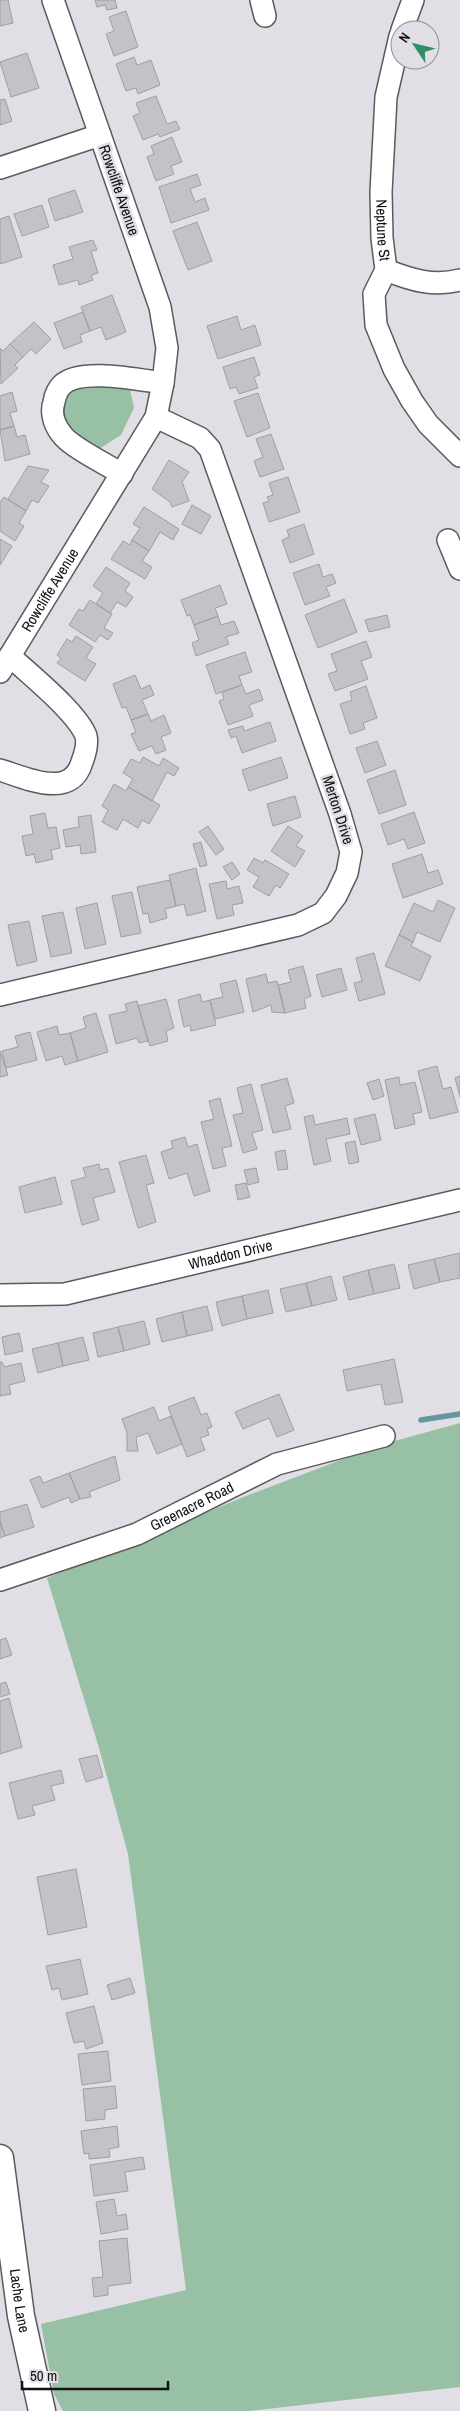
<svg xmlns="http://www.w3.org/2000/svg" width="460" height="2411" font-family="'Archivo Narrow',sans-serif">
	<rect width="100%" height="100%" fill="#e2dee5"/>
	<path fill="#98c0a4" d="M89,385L130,389L134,408L121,435L96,451L65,426L59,404L67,392Z
		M460,1423V2387L250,2411H63L54,2394L41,2324L186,2290L128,1854L99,1748L47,1578L246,1496L380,1445Z"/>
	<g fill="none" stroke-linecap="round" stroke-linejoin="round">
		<path stroke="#66969f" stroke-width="5.5" d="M421,1420L460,1414"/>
	</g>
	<path fill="#c5c1c8" stroke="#a19da4" d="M0,0H8L13,23L0,26Z
		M95,0H115L117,8L107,10L105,5L97,7Z
		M126,11L138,47L114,56L106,34L114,31L109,17Z
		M27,53L39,88L11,97L0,62Z
		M134,57L137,65L151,60L160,85L138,94L136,88L126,91L116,64Z
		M156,96L167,124L176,121L180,129L160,137L158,134L143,140L133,116L140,113L136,103Z
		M5,99L12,121L0,125V100Z
		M172,137L182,162L171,166L174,174L156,181L147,157L154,154L151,146Z
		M197,174L201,185L190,189L195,202L205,198L209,210L171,223L159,187Z
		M75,190L83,212L55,221L48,199Z
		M42,205L49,227L22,236L14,214Z
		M9,216L22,257L0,264V219Z
		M197,222L212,261L188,270L173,231Z
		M93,240L97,250L91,251L98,273L91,275L93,280L79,285L78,280L59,285L53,265L73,259L69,247Z
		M112,295L126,332L106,340L101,327L90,331L81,307Z
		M83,312L90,331L80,335L82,342L64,349L54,323Z
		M237,316L241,330L255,325L261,345L218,359L207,326Z
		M34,322L51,339L36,354L31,349L23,357L10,344Z
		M10,344L23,357L15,365L18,368L1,384L0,348L3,351Z
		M254,357L260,375L254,377L258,388L239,394L236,387L230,389L223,367Z
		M12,392L17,411L10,413L14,426L0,430V396Z
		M258,393L270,428L247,437L234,401Z
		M14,426L17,437L25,435L30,454L5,461L0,430Z
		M271,434L284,469L260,477L254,461L263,457L256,439Z
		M169,460L189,472L182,482L189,501L172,507L170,502L152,489Z
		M28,466L49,470L41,482L49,486L38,503L32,500L26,511L8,499Z
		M288,477L300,512L269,522L263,503L269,501L267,497L273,495L269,483Z
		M4,497L26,511L19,523L24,526L15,541L0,531V502Z
		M192,505L211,516L201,534L182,524Z
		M144,507L179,529L173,540L160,532L149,551L132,540L140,528L133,524Z
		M304,524L314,554L290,563L282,540L289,537L287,530Z
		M0,539L12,546L0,565Z
		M132,540L149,551L142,561L152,567L145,579L111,559L123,541L130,545Z
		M319,564L323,577L332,574L336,583L326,587L330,596L305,605L293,573Z
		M106,567L130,583L125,591L133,597L126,607L117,602L110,613L96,604L103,593L93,586Z
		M220,585L227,604L215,608L218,616L194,625L190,615L187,616L181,600Z
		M344,599L357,632L318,648L305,615Z
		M90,600L112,614L104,628L113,633L108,640L100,635L95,642L69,625L79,609L83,611Z
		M387,615L390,627L369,632L365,620Z
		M218,616L221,625L234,621L239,633L226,637L229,644L196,656L192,643L199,640L194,625Z
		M76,636L93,647L86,658L96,664L85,681L57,663L61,658L57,655L67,639L72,642Z
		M366,641L372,657L361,661L368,679L335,691L328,674L337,671L331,654Z
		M245,652L252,672L239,676L242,685L216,694L206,665Z
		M135,675L141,689L150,685L154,695L142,700L148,714L131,720L126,707L122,708L113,684Z
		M242,685L246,694L259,689L263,700L249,705L253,716L228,725L219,701L224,699L222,692Z
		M366,686L377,718L363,723L365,729L350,734L340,704L352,700L350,692Z
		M148,714L151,721L164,715L171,733L161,737L166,750L156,754L152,746L139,751L131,734L136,732L131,720Z
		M270,722L276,741L242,753L236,736L231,738L228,730L243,726L244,731Z
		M377,741L386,765L365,773L356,748Z
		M143,757L159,766L163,758L179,768L174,776L167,772L152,801L128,787L133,779L123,773L131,759L140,763Z
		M281,757L288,778L249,791L242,770Z
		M395,770L406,805L379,814L367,780Z
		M114,784L126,791L128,787L160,805L149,824L142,820L138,828L123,819L117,830L102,822L108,810L102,806Z
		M295,796L301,817L273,826L267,804Z
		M414,812L425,843L408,849L404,839L388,845L381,824Z
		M45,813L48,828L56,827L60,848L51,850L53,859L36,863L34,854L26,856L22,836L33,834L30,816Z
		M91,815L96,852L81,854L80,845L66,847L63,830L79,827L78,817Z
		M208,826L224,849L216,855L199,832Z
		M288,826L303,836L296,846L305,851L295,867L271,851Z
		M201,842L207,865L200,867L193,844Z
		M422,854L428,873L438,870L443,884L403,898L392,864Z
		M254,858L263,863L265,860L289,874L280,888L276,885L269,896L253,887L259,877L247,870Z
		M232,862L240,874L232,880L223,867Z
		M196,868L206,911L187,916L184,904L176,906L169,875Z
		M170,880L176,906L165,909L167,918L150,923L148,913L143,914L137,887Z
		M226,881L227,889L239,886L243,903L232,905L234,915L217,919L209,884Z
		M132,892L141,933L121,937L112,896Z
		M438,900L455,908L440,942L417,932L413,942L399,935L414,903L433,912Z
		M97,903L106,944L85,949L76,908Z
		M63,912L72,953L51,957L42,916Z
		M29,921L37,961L17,966L8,925Z
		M399,935L413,942L411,946L431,956L420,981L385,966Z
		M374,953L385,994L359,1001L354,983L362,981L356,958Z
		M303,966L311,996L304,999L306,1008L285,1013L278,985L291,982L288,970Z
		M341,968L347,990L322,997L316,975Z
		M266,974L268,983L277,981L285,1013L272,1012L271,1005L253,1012L246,979Z
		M236,980L244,1012L215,1019L210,1000L223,997L220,984Z
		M200,994L202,1002L210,1000L216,1025L191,1031L190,1025L184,1027L178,1000Z
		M166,999L174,1028L166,1031L168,1041L150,1046L138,1006Z
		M137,1001L148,1041L139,1043L137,1038L116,1044L109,1015L127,1011L125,1004Z
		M96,1013L108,1052L78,1061L70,1033L86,1028L83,1017Z
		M57,1026L59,1035L70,1033L78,1061L65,1065L62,1056L46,1061L37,1032Z
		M30,1032L37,1060L6,1068L2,1051L18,1047L15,1036Z
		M0,1051L8,1075L0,1077Z
		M437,1066L443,1089L451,1087L458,1112L430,1119L418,1071Z
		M460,1076V1097L455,1078Z
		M399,1077L400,1085L415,1082L422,1112L413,1114L415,1124L395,1129L385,1080Z
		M287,1078L294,1103L285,1106L291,1129L273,1133L261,1085Z
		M379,1079L384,1096L373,1100L367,1083Z
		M251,1084L263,1130L252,1133L257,1149L243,1153L233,1115L243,1113L237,1088Z
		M220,1098L232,1146L222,1148L226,1166L213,1169L201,1122L214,1119L209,1101Z
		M375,1114L381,1140L361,1145L354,1119Z
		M313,1115L315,1125L347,1118L350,1134L326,1139L331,1161L314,1165L304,1117Z
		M185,1137L188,1147L197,1144L210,1191L194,1196L187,1173L169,1179L161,1152L173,1148L171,1141Z
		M355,1141L359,1162L349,1164L345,1143Z
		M285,1150L288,1169L278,1170L275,1152Z
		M146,1155L154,1183L146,1185L156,1222L138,1228L119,1162Z
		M99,1164L100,1170L108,1168L115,1192L93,1198L99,1220L82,1225L71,1181L86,1177L83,1168Z
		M256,1168L259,1182L248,1185L244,1170Z
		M55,1177L62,1204L25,1213L19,1187Z
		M246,1183L250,1197L238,1200L235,1185Z
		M460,1253V1278L440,1282L434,1259Z
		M434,1259L440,1282L414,1289L408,1265Z
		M394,1264L400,1288L374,1294L368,1270Z
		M368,1270L374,1294L349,1300L343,1277Z
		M331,1276L337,1300L312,1306L306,1283Z
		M306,1283L312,1306L286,1312L280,1289Z
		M268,1290L273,1313L247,1319L242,1296Z
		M242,1296L247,1319L222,1326L216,1302Z
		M207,1306L213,1330L187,1336L182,1312Z
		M182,1312L187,1336L162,1342L156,1319Z
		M144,1321L150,1344L124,1351L118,1327Z
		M118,1327L124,1351L98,1357L93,1333Z
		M19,1333L23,1351L5,1355L2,1337Z
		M83,1337L89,1360L63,1366L58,1343Z
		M58,1343L63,1366L38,1373L32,1349Z
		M394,1359L403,1402L385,1405L381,1384L347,1391L343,1370Z
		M0,1362H2L4,1367L21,1363L25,1381L9,1385L11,1394L0,1396Z
		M279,1394L294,1430L277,1437L269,1418L243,1429L235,1412Z
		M194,1397L201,1415L207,1413L212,1427L207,1429L209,1435L200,1438L205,1450L187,1457L168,1407Z
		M154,1407L159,1421L171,1416L182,1444L157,1454L148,1433L136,1437L138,1451H127V1433L122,1419Z
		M115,1456L120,1480L89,1492L91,1497L80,1499L69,1473Z
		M69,1473L80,1499L71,1503L69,1497L42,1508L30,1480L40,1476L43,1483Z
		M27,1504L34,1527L5,1536L0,1521V1512Z
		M0,1521L5,1536L0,1538Z
		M6,1638L12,1655L0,1659V1640Z
		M6,1682L10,1694L0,1697V1684Z
		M9,1698L22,1747L0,1754V1701Z
		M97,1755L103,1777L86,1782L79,1759Z
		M61,1770L64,1783L51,1786L55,1800L32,1806L35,1815L18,1819L9,1783Z
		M76,1869L87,1927L48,1935L37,1877Z
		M80,1959L88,1994L62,2000L59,1988L52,1990L46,1966Z
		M130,1978L135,1993L112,2000L107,1985Z
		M94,2006L103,2043L86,2049L84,2041L74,2043L66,2013Z
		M108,2051L111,2081L82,2085L78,2054Z
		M115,2086L117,2108L105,2110V2119L86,2121L83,2089Z
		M117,2126L119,2147L109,2149L110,2157L89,2159V2153L84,2154L81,2131Z
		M143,2157L145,2169L125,2172L128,2191L94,2196L90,2165Z
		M114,2199L117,2216L126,2214L128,2229L101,2234L96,2202Z
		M127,2238L131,2283L108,2286V2295L94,2297L92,2278L103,2277L99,2241Z"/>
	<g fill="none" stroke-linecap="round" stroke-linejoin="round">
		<defs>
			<g id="minor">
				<path d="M261,0L265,16"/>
				<path d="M402,30L413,0"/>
				<path id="s1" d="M400,36L386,97L381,192L382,238L386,270L374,294L376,325L394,369L412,401L428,424L460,456"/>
				<path d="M0,168L100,135"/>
				<path d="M386,270C411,280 434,287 460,280"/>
				<path d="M122,474C106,464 75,449 64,437C55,427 50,414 54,402C55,396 58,389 62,385C80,367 140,380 163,383"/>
				<path d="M448,540L460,569"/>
				<path id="s2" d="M0,672L156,417L163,383L167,348L160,307L53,0"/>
				<path d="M0,770C26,778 71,800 82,762C85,754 88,744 86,736C77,712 29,674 10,656"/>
				<path d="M0,995L298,925L323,913L336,896L347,873L351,852L340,814L210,449L200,438L156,417"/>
				<path id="s3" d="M0,1295L65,1294L460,1200"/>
				<path id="s4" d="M0,1580L137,1534L277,1464L384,1436"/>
			</g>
			<g id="tertiary">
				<path id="s5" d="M0,2158L21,2316L42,2411"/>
			</g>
		</defs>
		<use href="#minor" stroke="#5c595f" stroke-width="24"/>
		<use href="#tertiary" stroke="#5c595f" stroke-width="29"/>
		<use href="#minor" stroke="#fff" stroke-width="21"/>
		<use href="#tertiary" stroke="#fff" stroke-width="26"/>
	</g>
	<g text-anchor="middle" stroke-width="5" stroke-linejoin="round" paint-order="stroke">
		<g font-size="15" fill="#111012" stroke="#e2dee5">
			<text transform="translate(119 190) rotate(71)" y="5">Rowcliffe Avenue</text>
			<text dy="5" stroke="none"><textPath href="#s1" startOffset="196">Neptune St</textPath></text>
			<text dy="5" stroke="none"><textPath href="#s2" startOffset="96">Rowcliffe Avenue</textPath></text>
			<text transform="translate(338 810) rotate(72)" y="5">Merton Drive</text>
			<text dy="5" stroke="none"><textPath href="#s3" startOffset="235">Whaddon Drive</textPath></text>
			<text dy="5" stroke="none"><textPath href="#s4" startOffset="206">Greenacre Road</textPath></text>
			<text dy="5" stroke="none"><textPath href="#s5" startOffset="144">Lache Lane</textPath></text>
		</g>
	</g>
	<g transform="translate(415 45) rotate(305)"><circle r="24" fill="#e2dee5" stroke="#8e8c91"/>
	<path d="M0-4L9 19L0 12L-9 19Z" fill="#2f8f68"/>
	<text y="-8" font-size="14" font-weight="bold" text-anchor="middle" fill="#111012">N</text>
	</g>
	<path d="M22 2381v8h146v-8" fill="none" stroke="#111012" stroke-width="2.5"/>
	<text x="30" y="2381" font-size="15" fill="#111012" stroke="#e2dee5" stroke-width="4" paint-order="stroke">50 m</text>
</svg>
